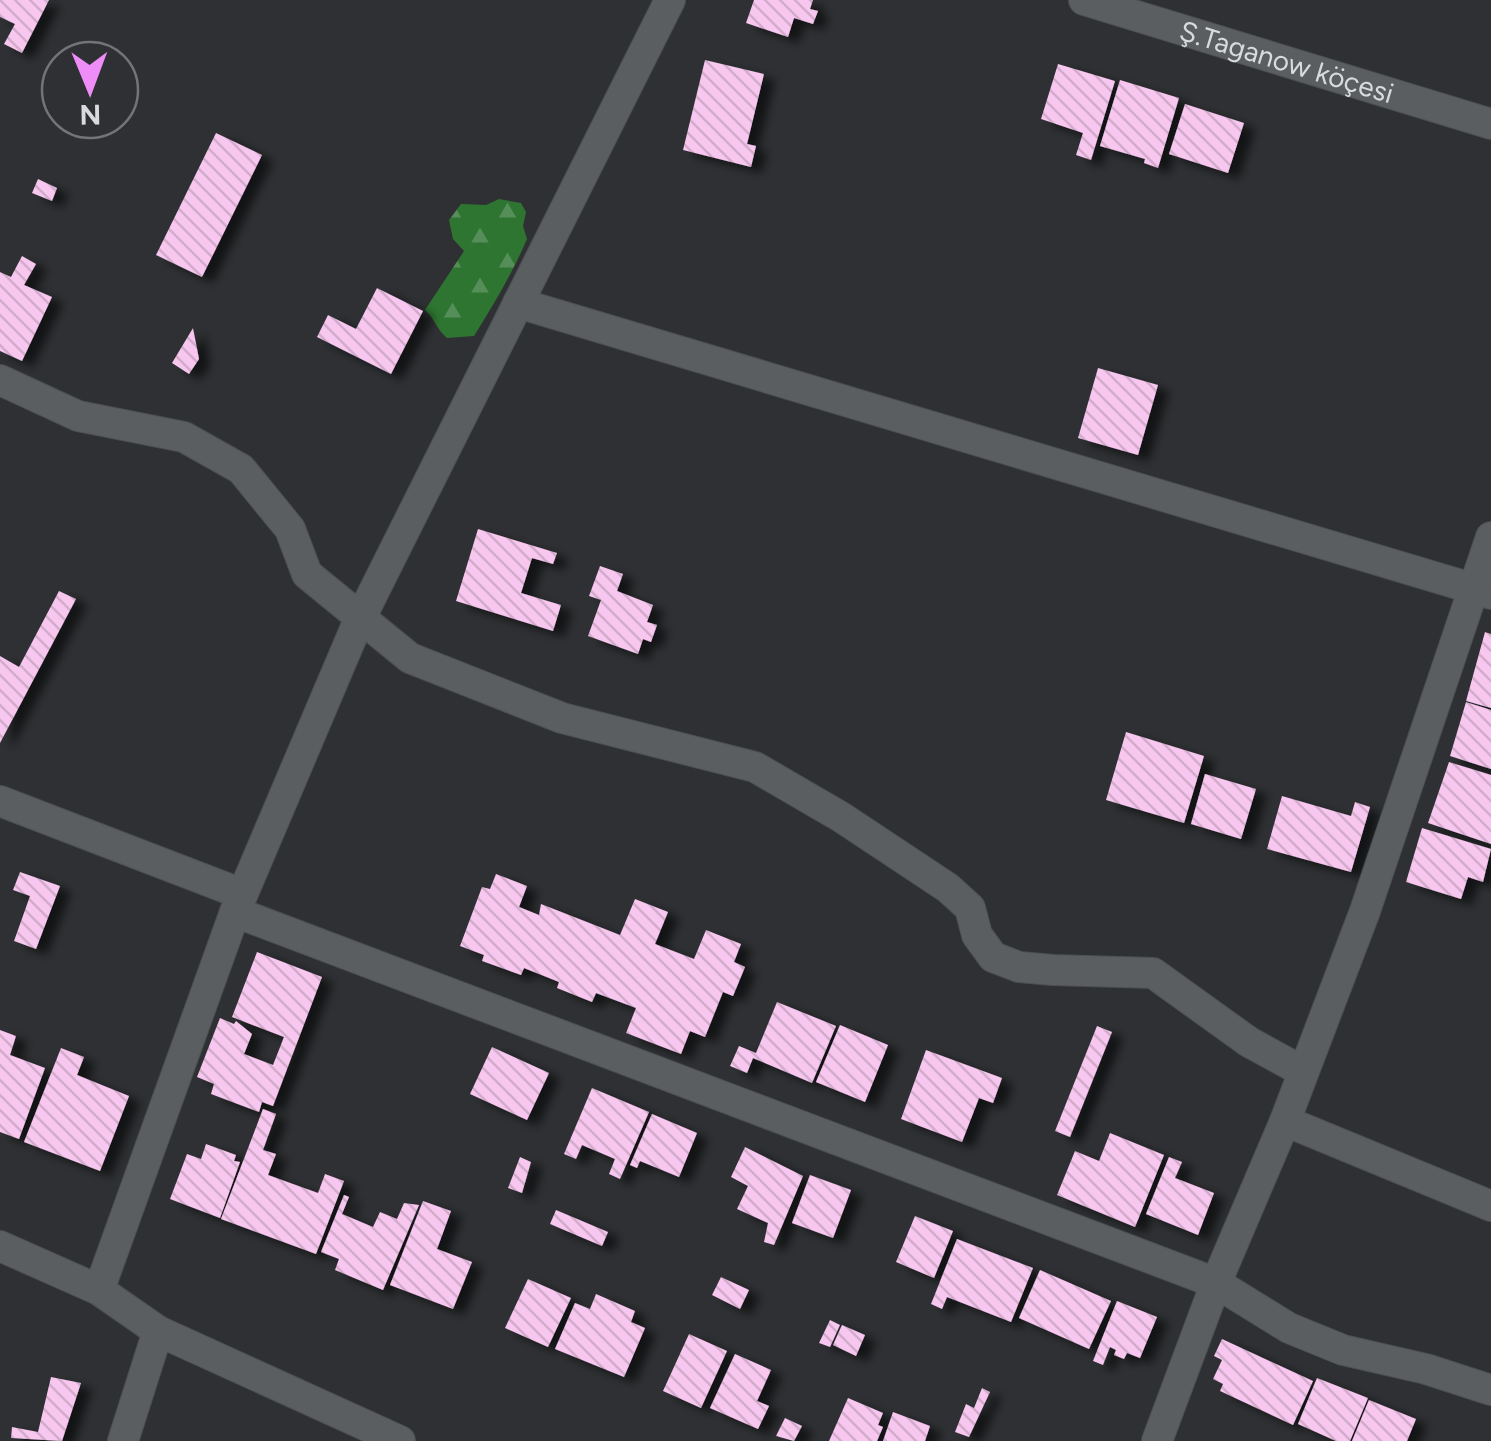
<svg xmlns="http://www.w3.org/2000/svg" width="1491" height="1441" font-family="Figtree,sans-serif">
	<defs>
		<pattern id="forest-firs" width="22" height="20" patternUnits="userSpaceOnUse" patternTransform="scale(2.5)"><rect width="22" height="20" fill="#2e7531"/><path d="M5 1l3.5 6h-7zM16 11l3.5 6h-7z" fill="#558e58"/></pattern>
		<pattern id="building-back-hatch" width="6" height="6" patternUnits="userSpaceOnUse" patternTransform="scale(2.5)"><rect width="6" height="6" fill="#f7c7ef"/><path d="M-1 5l2 2M0 0l6 6M5-1l2 2" fill="none" stroke="#d3accc"/></pattern>
		<filter id="shadow"><feDropShadow dx="11" dy="6" stdDeviation="5" flood-color="#0009"/></filter>
	</defs>
	<rect width="100%" height="100%" fill="#2e3033"/>
	<path fill="url(#forest-firs)" d="M499,199L521,203L526,212L523,226L527,239C512,274 494,304 474,336L447,338C437,330 435,319 425,310L464,251L453,239L449,220L461,204L486,205Z"/>
	<path fill="url(#building-back-hatch)" filter="url(#shadow)" d="M0,0H49L22,53L4,44L15,24L0,17Z
		M754,0H813L810,9L818,11L813,24L794,18L788,37L746,23Z
		M705,60L764,74L747,144L756,146L751,167L683,150Z
		M1058,64L1115,81L1091,160L1076,155L1083,133L1041,119Z
		M1120,80L1179,98L1158,168L1144,163L1145,159L1100,146Z
		M1185,104L1244,123L1228,173L1169,154Z
		M216,133L262,155L202,277L156,255Z
		M38,179L57,188L52,201L32,193Z
		M22,256L36,264L24,285L52,297L22,361L0,351V272L11,277Z
		M377,288L423,311L391,374L317,337L328,315L356,329Z
		M193,328L199,359L189,374L172,363Z
		M1098,368L1158,385L1138,455L1078,438Z
		M478,529L557,553L553,564L532,558L521,593L561,605L553,631L456,601Z
		M600,566L623,574L617,591L653,605L647,622L657,625L651,642L643,639L638,654L588,636L601,600L589,596Z
		M59,591L76,599L0,743V656L19,667Z
		M1485,632L1491,634V708L1466,701Z
		M1466,702L1491,710V769L1450,756Z
		M1126,732L1204,756L1184,823L1106,800Z
		M1449,762L1491,775V844L1428,823Z
		M1205,774L1256,789L1241,839L1191,824Z
		M1282,796L1351,816L1355,802L1370,807L1351,872L1267,849Z
		M1422,828L1491,849L1483,882L1468,877L1461,899L1406,882Z
		M20,872L60,886L36,949L14,941L30,896L13,890Z
		M496,874L527,886L519,907L539,915L541,904L620,935L635,899L668,912L655,944L694,959L706,930L741,944L734,962L745,967L733,996L723,992L705,1037L690,1031L681,1054L626,1033L636,1008L596,993L592,1002L557,988L559,982L524,968L521,975L482,961L484,955L460,946L482,887L490,889Z
		M257,952L322,977L273,1106L262,1102L259,1112L211,1094L214,1084L197,1077L220,1018L234,1024L236,1021L252,1034L244,1054L273,1065L284,1037L232,1017Z
		M777,1002L836,1026L812,1083L753,1058L747,1073L730,1066L739,1046L756,1053Z
		M840,1025L888,1045L865,1102L816,1082Z
		M1097,1026L1112,1032L1070,1137L1055,1131Z
		M0,1030L16,1036L10,1055L45,1068L19,1139L0,1132Z
		M492,1047L549,1073L527,1120L470,1094Z
		M61,1048L84,1057L77,1075L129,1096L100,1171L24,1142Z
		M926,1050L1002,1078L993,1103L979,1098L962,1142L901,1119Z
		M592,1088L649,1112L620,1179L609,1174L615,1159L582,1145L576,1159L564,1154Z
		M263,1109L276,1114L263,1150L276,1154L268,1175L318,1193L325,1174L344,1181L316,1254L221,1219Z
		M652,1114L697,1133L679,1177L640,1161L637,1168L630,1165Z
		M1110,1133L1164,1155L1135,1227L1057,1195L1075,1151L1099,1161Z
		M206,1144L236,1155L234,1161L240,1162L220,1218L170,1199L187,1154L201,1159Z
		M745,1147L803,1176L774,1245L764,1242L768,1223L737,1209L748,1186L731,1177Z
		M520,1157L531,1162L522,1193L508,1188Z
		M1169,1157L1182,1162L1175,1178L1214,1193L1198,1235L1146,1214Z
		M810,1175L851,1190L833,1238L792,1223Z
		M344,1195L349,1197L342,1214L373,1227L380,1212L397,1219L404,1203L419,1205L383,1290L335,1270L339,1259L321,1252Z
		M423,1201L451,1211L437,1249L472,1262L453,1309L390,1285Z
		M556,1210L608,1232L602,1246L550,1224Z
		M915,1216L953,1231L934,1278L896,1262Z
		M957,1239L1033,1268L1011,1322L947,1297L942,1309L931,1304Z
		M1040,1270L1111,1301L1089,1349L1019,1318Z
		M721,1277L749,1290L740,1309L712,1295Z
		M528,1279L571,1298L548,1347L505,1328Z
		M596,1294L635,1311L631,1322L645,1328L624,1377L555,1349L575,1303L590,1309Z
		M1117,1301L1157,1317L1140,1358L1127,1353L1124,1359L1114,1355L1116,1350L1110,1347L1103,1365L1093,1361Z
		M830,1320L840,1325L830,1347L819,1343Z
		M842,1325L865,1335L856,1356L833,1345Z
		M689,1334L727,1351L701,1408L663,1391Z
		M1222,1339L1313,1381L1293,1425L1220,1391L1223,1384L1213,1379L1222,1360L1214,1356Z
		M735,1354L771,1370L757,1401L769,1406L758,1429L710,1408Z
		M51,1377L81,1383L62,1441L11,1438L12,1427L38,1432Z
		M1317,1378L1368,1398L1350,1441H1336L1298,1424Z
		M982,1388L990,1392L969,1437L955,1432L966,1404L974,1408Z
		M848,1398L883,1413L878,1425L883,1427L877,1441H829Z
		M1369,1400L1416,1419L1407,1441H1352Z
		M893,1412L930,1426L925,1441H883Z
		M785,1418L802,1426L794,1441L776,1436Z"/>
	<g fill="none" stroke-linecap="round" stroke-linejoin="round">
		<defs>
			<g id="minor">
				<path id="s1" d="M1084,0L1491,124"/>
				<path d="M518,303L1491,594"/>
				<path d="M0,380L78,416L184,437L241,469L290,529L307,574L410,658L562,718L755,767L841,817L948,888L970,908L977,935L993,957L1019,967L1053,970L1153,973L1249,1042L1302,1071"/>
				<path d="M0,801L242,894"/>
				<path d="M235,912L1216,1283L1289,1328L1343,1350L1426,1369L1491,1390"/>
				<path d="M1285,1121L1491,1206"/>
				<path d="M0,1246L99,1290L158,1331L400,1441"/>
				<path d="M99,1290L235,912L356,627L670,0"/>
				<path d="M123,1441L158,1331"/>
				<path d="M1157,1441L1216,1283L1285,1121L1365,911L1491,537"/>
			</g>
		</defs>
		<use href="#minor" stroke="#4c4e51" stroke-width="32"/>
		<use href="#minor" stroke="#5b5e61" stroke-width="30"/>
	</g>
	<g text-anchor="middle" stroke-width="10" stroke-linejoin="round" paint-order="stroke">
		<g font-size="28" fill="#d8dadc" stroke="#2e3033">
			<text dy="10" stroke="none"><textPath href="#s1" startOffset="212">Ş.Taganow köçesi</textPath></text>
		</g>
	</g>
	<g transform="translate(90 90) rotate(179)"><circle r="48" fill="#2e3033" stroke="#727477" stroke-width="2.5"/>
	<path d="M0-8L18 38L0 25L-18 38Z" fill="#ee8cf8"/>
	<text y="-15" font-size="28" font-weight="bold" text-anchor="middle" fill="#d8dadc">N</text>
	</g>
</svg>
